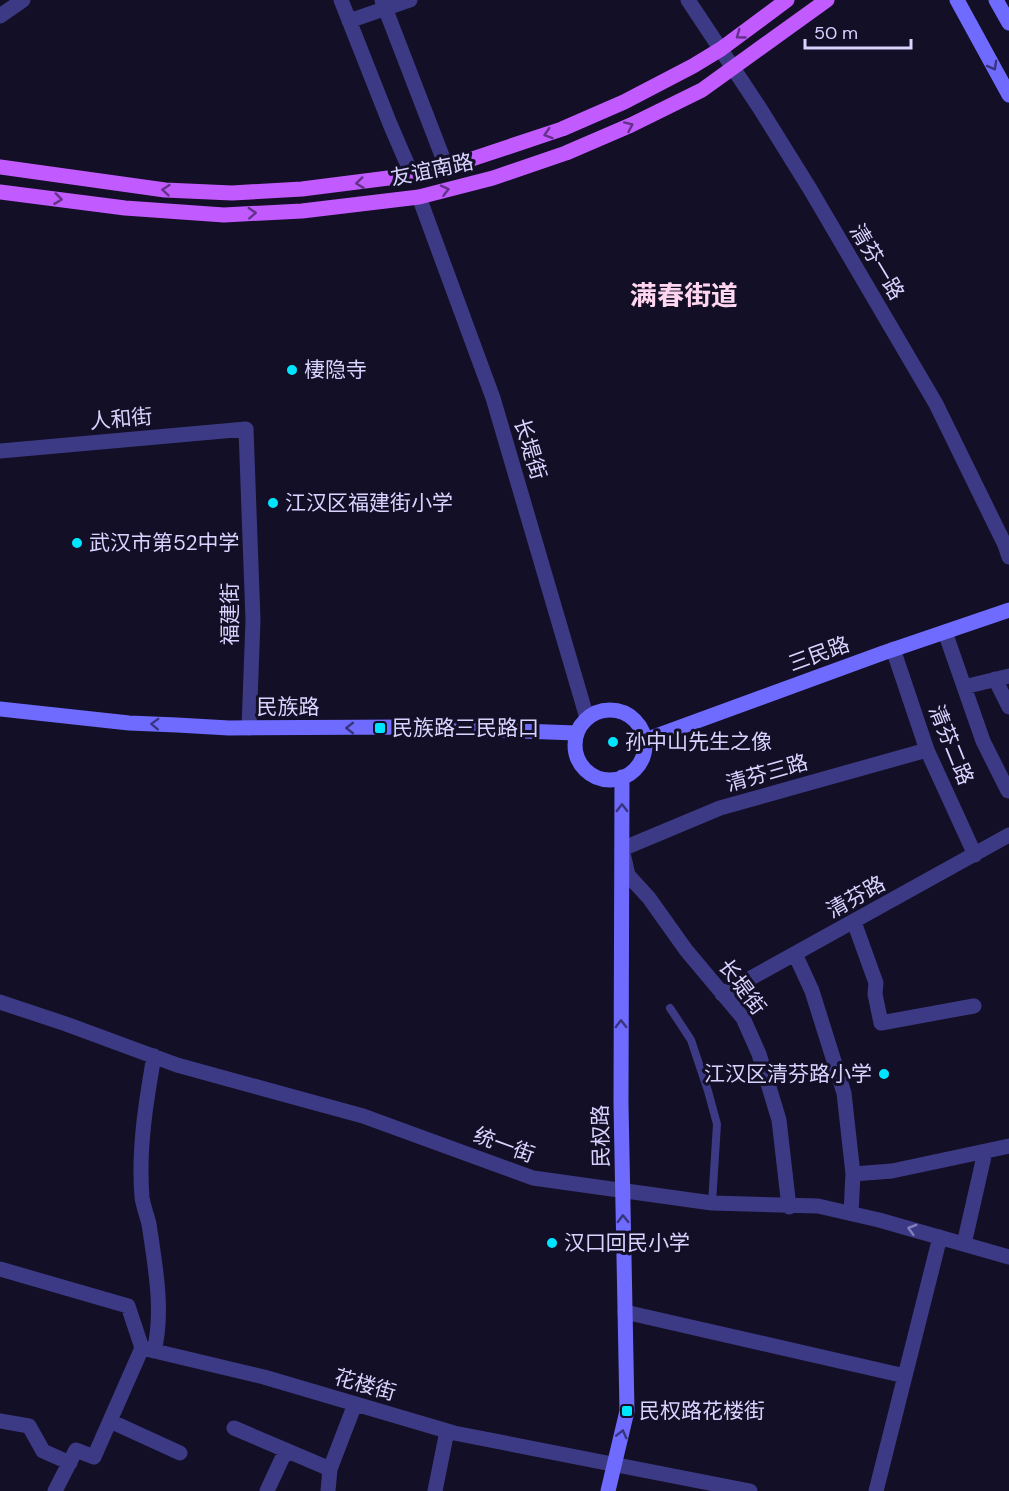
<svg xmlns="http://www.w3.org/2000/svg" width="1009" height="1491" font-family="'DM Sans','Noto Sans SC',sans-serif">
	<rect width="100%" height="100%" fill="#130f26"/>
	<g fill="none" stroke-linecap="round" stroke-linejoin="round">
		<path stroke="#3d3a85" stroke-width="8" d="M670,1008L691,1040L708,1091L717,1124L712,1203"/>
		<path stroke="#3d3a85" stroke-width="15" d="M341,0L390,124L412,175
			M382,0L446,166
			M688,0L759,107L810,189L936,404L1005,545L1009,557
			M0,16L23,0
			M349,21L410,0
			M419,197L493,398L587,718
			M0,451L246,429L253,620L249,728
			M945,632L983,741L1008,791
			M893,649L927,750L975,855
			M995,679L1009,707
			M964,687L1009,676
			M854,922L876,983L875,994L881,1023L974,1006
			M795,954L812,991L844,1093L853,1174L851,1213
			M722,994L1009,835
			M0,1002L66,1024L177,1065L363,1116L533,1178L712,1203L818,1206L879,1220L1009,1257
			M853,1174L892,1171L1009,1146
			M789,1207L779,1120L759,1054L743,1018L686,950L649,898L628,875L622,849L720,808L927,750
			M964,1244L985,1152
			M0,1269L128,1306L142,1348
			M625,1312L905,1376
			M142,1348L264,1377L454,1433L750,1491
			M154,1351C164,1311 155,1265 149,1224C147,1215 143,1206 142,1197C138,1150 146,1102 154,1056
			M0,1421L29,1426L43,1451L70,1463
			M110,1421L180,1453
			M234,1428L330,1469
			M55,1491L76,1450L94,1457L142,1348
			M267,1491L286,1450
			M328,1491L330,1469L355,1404
			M435,1491L447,1431
			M876,1491L940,1237"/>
		<path stroke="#6f6bff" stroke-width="15" d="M957,0L1009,95
			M996,0L1009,23
			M0,709L129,723L177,725L229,728L407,727L576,733
			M575 745a35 35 0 1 1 70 0a35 35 0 1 1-70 0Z
			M645,740L883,653L1009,610
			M608,1491L627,1411L621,1104L622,777"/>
		<path stroke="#c25bff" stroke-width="15" d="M0,167L165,190L232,193L302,189L412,175L472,159L562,129L624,102L693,66L721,49L787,0
			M0,192L125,208L224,215L302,211L419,197L493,178L566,153L631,125L702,90L827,0"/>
	</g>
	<defs><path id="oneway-chevron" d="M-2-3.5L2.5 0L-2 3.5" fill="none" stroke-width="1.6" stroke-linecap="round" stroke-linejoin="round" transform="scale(1.5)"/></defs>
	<g stroke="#623188">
		<use href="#oneway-chevron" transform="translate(740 35) rotate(144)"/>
		<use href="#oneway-chevron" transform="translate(629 126) rotate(-24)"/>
		<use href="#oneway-chevron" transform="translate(548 134) rotate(162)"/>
		<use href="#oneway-chevron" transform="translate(360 183) rotate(173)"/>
		<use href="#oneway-chevron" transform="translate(166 190) rotate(-175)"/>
		<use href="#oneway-chevron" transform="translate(445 190) rotate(-14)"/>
		<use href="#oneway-chevron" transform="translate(58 199) rotate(7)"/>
		<use href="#oneway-chevron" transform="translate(252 213) rotate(-3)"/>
	</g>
	<g stroke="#38347d">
		<use href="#oneway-chevron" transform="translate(993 66) rotate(61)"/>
		<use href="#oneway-chevron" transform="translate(155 724) rotate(-178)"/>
		<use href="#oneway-chevron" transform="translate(350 728) rotate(-180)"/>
		<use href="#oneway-chevron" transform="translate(622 808) rotate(-90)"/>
		<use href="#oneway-chevron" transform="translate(621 1024) rotate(-90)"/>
		<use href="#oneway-chevron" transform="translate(623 1219) rotate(-91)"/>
		<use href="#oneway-chevron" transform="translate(622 1434) rotate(-76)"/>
	</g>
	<use stroke="#837fbc" href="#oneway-chevron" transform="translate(912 1229) rotate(-164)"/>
	<g fill="#00e5ff" stroke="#130f26" stroke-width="2">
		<circle cx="292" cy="370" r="6"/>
		<circle cx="273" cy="503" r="6"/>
		<circle cx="77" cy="543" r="6"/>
		<rect x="374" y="722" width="12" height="12" rx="3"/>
		<circle cx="613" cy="742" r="6"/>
		<circle cx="884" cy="1074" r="6"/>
		<circle cx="552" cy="1243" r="6"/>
		<rect x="621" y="1405" width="12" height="12" rx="3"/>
	</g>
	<g text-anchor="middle" stroke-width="6" stroke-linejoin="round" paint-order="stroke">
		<g font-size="21" fill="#d9d4ff" stroke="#130f26">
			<text transform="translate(432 170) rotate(-12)" y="7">友谊南路</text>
			<text transform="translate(877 262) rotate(59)" y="7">清芬一路</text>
			<text transform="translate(121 419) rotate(-5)" y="7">人和街</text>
			<text transform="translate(530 449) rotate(73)" y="7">长堤街</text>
			<text transform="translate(230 614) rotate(-90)" y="7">福建街</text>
			<text transform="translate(819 654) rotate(-20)" y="7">三民路</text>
			<text x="288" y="714">民族路</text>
			<text transform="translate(951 745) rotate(68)" y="7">清芬二路</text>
			<text transform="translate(767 773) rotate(-16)" y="7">清芬三路</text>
			<text transform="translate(856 897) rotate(-29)" y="7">清芬路</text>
			<text transform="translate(742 987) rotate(53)" y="7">长堤街</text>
			<text transform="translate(601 1136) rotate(-91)" y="7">民权路</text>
			<text transform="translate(504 1145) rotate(20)" y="7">统一街</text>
			<text transform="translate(365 1385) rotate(16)" y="7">花楼街</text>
		</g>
		<g font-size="21" fill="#d9d4ff" stroke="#130f26" text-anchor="start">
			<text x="304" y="377">棲隐寺</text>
			<text x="285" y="510">江汉区福建街小学</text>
			<text x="89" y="550">武汉市第52中学</text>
			<text x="392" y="735">民族路三民路口</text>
			<text x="625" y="749">孙中山先生之像</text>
			<text x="872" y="1081" text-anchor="end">江汉区清芬路小学</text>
			<text x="564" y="1250">汉口回民小学</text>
			<text x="639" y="1418">民权路花楼街</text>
		</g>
		<g font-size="27" font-weight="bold" fill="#ffd6f0" stroke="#130f26">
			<text x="684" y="305">满春街道</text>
		</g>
	</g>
	<path d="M805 39v9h106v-9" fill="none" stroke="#d9d4ff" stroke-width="3"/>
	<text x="814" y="39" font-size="18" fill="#d9d4ff" stroke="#130f26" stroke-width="4.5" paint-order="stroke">50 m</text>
</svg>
